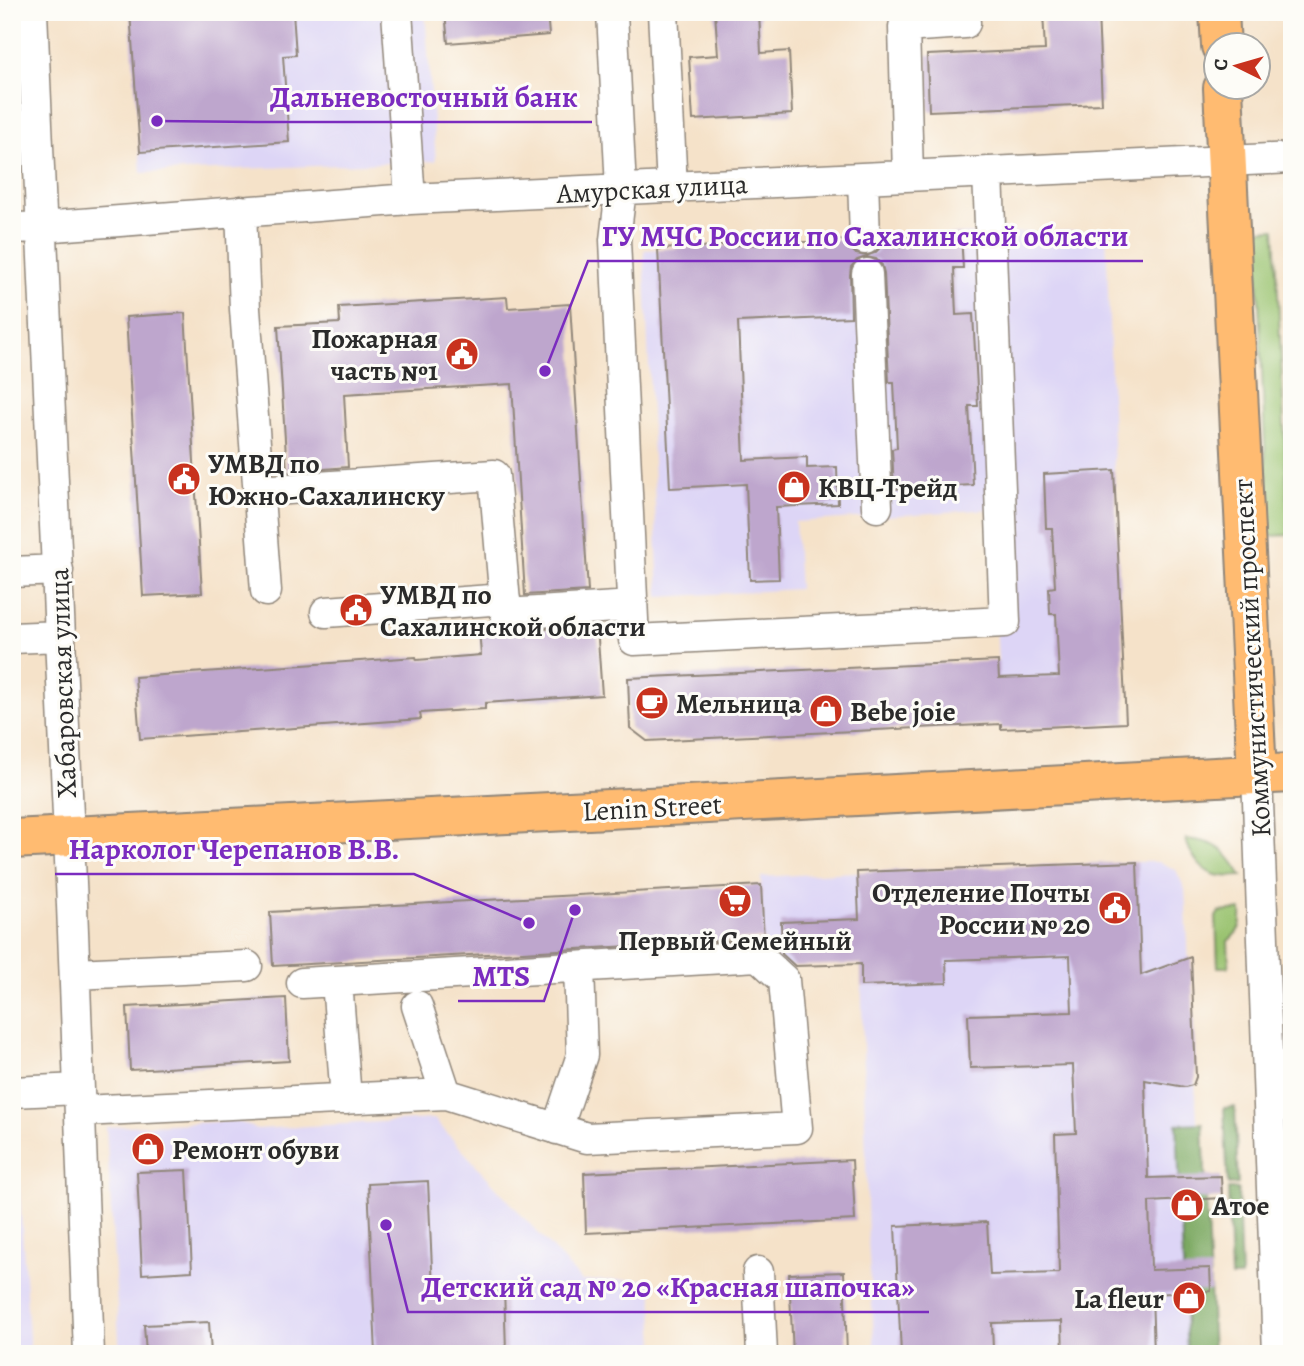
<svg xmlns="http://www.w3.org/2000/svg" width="1304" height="1366" font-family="Alegreya,serif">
	<rect width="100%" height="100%" fill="#fdfcf7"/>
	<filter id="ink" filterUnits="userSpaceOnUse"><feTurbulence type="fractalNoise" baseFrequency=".0143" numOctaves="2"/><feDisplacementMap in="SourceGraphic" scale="14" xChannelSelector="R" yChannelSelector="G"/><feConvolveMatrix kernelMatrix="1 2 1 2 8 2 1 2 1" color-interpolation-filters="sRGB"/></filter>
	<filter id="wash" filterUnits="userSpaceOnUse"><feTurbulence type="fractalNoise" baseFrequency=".00686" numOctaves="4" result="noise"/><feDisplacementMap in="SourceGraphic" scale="28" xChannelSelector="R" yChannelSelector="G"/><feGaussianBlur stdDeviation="1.57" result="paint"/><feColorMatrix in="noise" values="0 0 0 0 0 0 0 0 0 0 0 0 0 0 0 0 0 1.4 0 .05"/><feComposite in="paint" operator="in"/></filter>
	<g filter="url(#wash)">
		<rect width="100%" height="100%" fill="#f5e2c9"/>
		<path fill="#ddd5f6" d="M191,12H425L436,161L141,173L131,29L171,26Z
			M1106,230L1114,470L1126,723L1001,729L991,509L795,522L799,589L659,597L644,250L961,234Z
			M1137,862H1160L1176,870L1185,889L1209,1354H875L868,1240L861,964L782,966L764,940L761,877L857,872Z
			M12,1118H15L30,1354H12Z
			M434,1119L582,1281L652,1279L655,1354H120L106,1127L237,1121L257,1129Z"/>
		<path fill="#9ac370" stroke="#62774e" stroke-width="2" d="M1275,229L1289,535L1269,536L1256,230Z
			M1186,839C1216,841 1227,850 1242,876C1233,876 1222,878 1213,874C1199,869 1189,852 1186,839Z
			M1241,910C1242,926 1240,931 1228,941L1229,967H1218L1216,917L1219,912Z"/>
		<path fill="#7ba962" stroke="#536a46" stroke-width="2" d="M1235,1107L1238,1184L1228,1185L1224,1108Z
			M1203,1123L1213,1354H1187L1177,1124Z
			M1228,1189H1238L1241,1277H1231Z"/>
		<g id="blocks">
			<path fill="#bea6cd" d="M130,12H293L296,55L283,56L289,142L140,152Z
				M445,12H547L549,35L448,43Z
				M715,12H759L761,53L789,51L792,114L693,120L689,57L718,55Z
				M1043,12H1098L1102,104L929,111L927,55L1045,50Z
				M961,234L963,268H954L956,315L973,314L978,406H969L973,485L894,489L892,449L897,448L894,382H889L884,273L882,265L876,259L866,257L857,260L851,267L850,275L851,317L738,322L744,460L807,457V468L837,467L838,504L776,507L779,579L750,580L746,484L670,488L658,249L848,240L850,248L856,254L866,256L875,253L880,248L882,238Z
				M507,297L508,308L570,304L588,591L525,595L512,384L344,394L348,467L287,472L278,326L340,323L339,307Z
				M185,313L202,593L143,596L126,317Z
				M1114,470L1126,723L1001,729V724L647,741L630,728L628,678L998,661L999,678L1059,676L1056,614H1050L1049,588L1055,587L1052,528H1046L1044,474Z
				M597,626L602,695L485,703V709L420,713L421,719L140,739L135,677L416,657L417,660L481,655L479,628L495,627L499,630L507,631Z
				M1137,862L1141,975L1191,957L1196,1077L1193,1085L1185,1087L1145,1080L1148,1178L1221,1176L1222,1198L1149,1202L1151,1270L1210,1268L1211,1291L1152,1294L1154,1354H1063L1062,1321L992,1323L993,1350L964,1352V1354H901L895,1226L987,1222L990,1275L1059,1273L1055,1134L1076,1133L1073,1065L970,1068L968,1015L1072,1012L1070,956L946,960L947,983L861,986V964L795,966L782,954L781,922L859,919L857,872Z
				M761,885L764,940L757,939L273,966L270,912Z
				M286,998L289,1061L130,1070L127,1007Z
				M852,1160L855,1220L586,1233L584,1173Z
				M187,1170L192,1271L142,1274L137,1172Z
				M428,1181L433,1290L504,1287L506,1351L450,1354H376L368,1184Z
				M844,1272L847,1354H793L789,1274Z
				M209,1322L211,1354H146L144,1325Z"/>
		</g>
	</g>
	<g filter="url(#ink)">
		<use href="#blocks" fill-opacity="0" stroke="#90867a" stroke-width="2"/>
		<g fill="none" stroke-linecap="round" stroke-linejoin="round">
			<defs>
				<path id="minor" d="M32,12L72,905L89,1354
					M397,12L410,199
					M612,12L621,189L615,240L634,640L1005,622L988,172
					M663,12L672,187
					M908,176L904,27L965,23L964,12
					M863,178L865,239
					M241,211L245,309L266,591
					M12,228L41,227L410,199L1292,158
					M867,274L877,507
					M259,491L494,475L506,614L632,606
					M12,572L58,570
					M326,612L505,599
					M12,638L60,636
					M1257,774L1278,1354
					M75,974L247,966
					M337,981L346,1099
					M417,1006L446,1094
					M12,1092L79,1089
					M81,1111L446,1094L587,1138L797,1128L784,980L758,956L302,983
					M557,1129L582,1055L579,967
					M758,1272L762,1354"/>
				<path id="major" d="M1219,12L1221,46
					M1223,88L1257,774
					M12,839L707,804L1292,773"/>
			</defs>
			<use href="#minor" stroke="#90867a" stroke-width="33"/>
			<use href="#major" stroke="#90867a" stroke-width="42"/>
			<use href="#minor" stroke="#fff" stroke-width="30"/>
			<use href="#major" stroke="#ffbb71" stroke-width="38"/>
		</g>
	</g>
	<defs>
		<symbol id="civic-disc" viewBox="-11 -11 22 22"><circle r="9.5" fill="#c8321e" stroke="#fdfcf7"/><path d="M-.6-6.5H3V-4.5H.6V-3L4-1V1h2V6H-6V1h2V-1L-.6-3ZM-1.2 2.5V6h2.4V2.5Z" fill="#fff"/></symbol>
		<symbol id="shop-disc" viewBox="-11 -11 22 22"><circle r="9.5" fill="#c8321e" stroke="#fdfcf7"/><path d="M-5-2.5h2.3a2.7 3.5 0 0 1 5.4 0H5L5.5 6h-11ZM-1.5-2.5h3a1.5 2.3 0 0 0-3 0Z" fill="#fff"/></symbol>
		<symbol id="cafe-disc" viewBox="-11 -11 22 22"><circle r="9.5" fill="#c8321e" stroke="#fdfcf7"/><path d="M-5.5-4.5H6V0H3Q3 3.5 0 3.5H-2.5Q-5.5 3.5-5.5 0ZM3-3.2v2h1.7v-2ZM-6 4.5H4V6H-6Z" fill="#fff"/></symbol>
		<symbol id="supermarket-disc" viewBox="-11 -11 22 22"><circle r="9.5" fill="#c8321e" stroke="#fdfcf7"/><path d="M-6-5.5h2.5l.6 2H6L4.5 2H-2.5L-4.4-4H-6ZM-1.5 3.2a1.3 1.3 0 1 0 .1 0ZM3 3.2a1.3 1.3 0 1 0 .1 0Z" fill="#fff"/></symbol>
	</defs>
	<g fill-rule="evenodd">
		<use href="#civic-disc" x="443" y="335" width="38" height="38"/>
		<use href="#civic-disc" x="165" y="460" width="38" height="38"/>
		<use href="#shop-disc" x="775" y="468" width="38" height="38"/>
		<use href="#civic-disc" x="337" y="591" width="38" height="38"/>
		<use href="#cafe-disc" x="633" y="684" width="38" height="38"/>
		<use href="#shop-disc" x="807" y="692" width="38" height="38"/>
		<use href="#supermarket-disc" x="716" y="882" width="38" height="38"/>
		<use href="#civic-disc" x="1096" y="889" width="38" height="38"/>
		<use href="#shop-disc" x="129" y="1130" width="38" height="38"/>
		<use href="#shop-disc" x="1168" y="1186" width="38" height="38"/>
		<use href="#shop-disc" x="1170" y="1279" width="38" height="38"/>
	</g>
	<g text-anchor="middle" stroke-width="6" stroke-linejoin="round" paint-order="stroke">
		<g font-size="28" fill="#2b2b2b" stroke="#fdfcf7">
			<text transform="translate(652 188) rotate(-3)" y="10">Амурская улица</text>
			<text transform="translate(1251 658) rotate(-93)" y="10">Коммунистический проспект</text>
			<text transform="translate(62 683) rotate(-92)" y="10">Хабаровская улица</text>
			<text transform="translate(652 807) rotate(-3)" y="10">Lenin Street</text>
		</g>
		<g font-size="28" font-weight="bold" fill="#2b2b2b" stroke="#fdfcf7" text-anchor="start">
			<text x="438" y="348" text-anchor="end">Пожарная<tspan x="438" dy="32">часть №1</tspan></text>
			<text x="208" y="473">УМВД по<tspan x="208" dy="32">Южно-Сахалинску</tspan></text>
			<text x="818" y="497">КВЦ-Трейд</text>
			<text x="380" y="604">УМВД по<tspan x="380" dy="32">Сахалинской области</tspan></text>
			<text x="676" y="713">Мельница</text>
			<text x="850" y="721">Bebe joie</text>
			<text x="1090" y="902" text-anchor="end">Отделение Почты<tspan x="1090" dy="32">России № 20</tspan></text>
			<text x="735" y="950" text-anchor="middle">Первый Семейный</text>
			<text x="172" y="1159">Ремонт обуви</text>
			<text x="1212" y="1215">Атое</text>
			<text x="1164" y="1308" text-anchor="end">La fleur</text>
		</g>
	</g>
	<path fill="none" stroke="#7b2cbf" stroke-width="2.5" d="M157 121L256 122H592M545 371L588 261H1143M529 923L414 874H55M575 910L544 1001H458M386 1225L408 1312H929"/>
	<g fill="#7b2cbf" stroke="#fdfcf7" stroke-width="2.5">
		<circle cx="157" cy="121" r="7"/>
		<circle cx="545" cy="371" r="7"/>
		<circle cx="529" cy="923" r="7"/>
		<circle cx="575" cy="910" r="7"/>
		<circle cx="386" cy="1225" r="7"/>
	</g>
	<g font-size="30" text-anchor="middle" font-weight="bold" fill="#7b2cbf" stroke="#fdfcf7" stroke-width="6" stroke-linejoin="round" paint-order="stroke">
		<text x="424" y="107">Дальневосточный банк</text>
		<text x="865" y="246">ГУ МЧС России по Сахалинской области</text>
		<text x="234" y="859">Нарколог Черепанов В.В.</text>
		<text x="501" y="986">MTS</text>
		<text x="668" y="1297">Детский сад № 20 «Красная шапочка»</text>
	</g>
	<rect width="1304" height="1366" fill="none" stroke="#fdfcf7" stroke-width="42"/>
	<g transform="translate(1237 66) rotate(275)"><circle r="33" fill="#fdfcf7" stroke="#a9a8a5" stroke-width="2"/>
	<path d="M0-5L12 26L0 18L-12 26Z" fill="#c8321e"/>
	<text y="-10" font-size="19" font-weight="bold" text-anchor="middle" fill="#2b2b2b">С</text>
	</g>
</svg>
